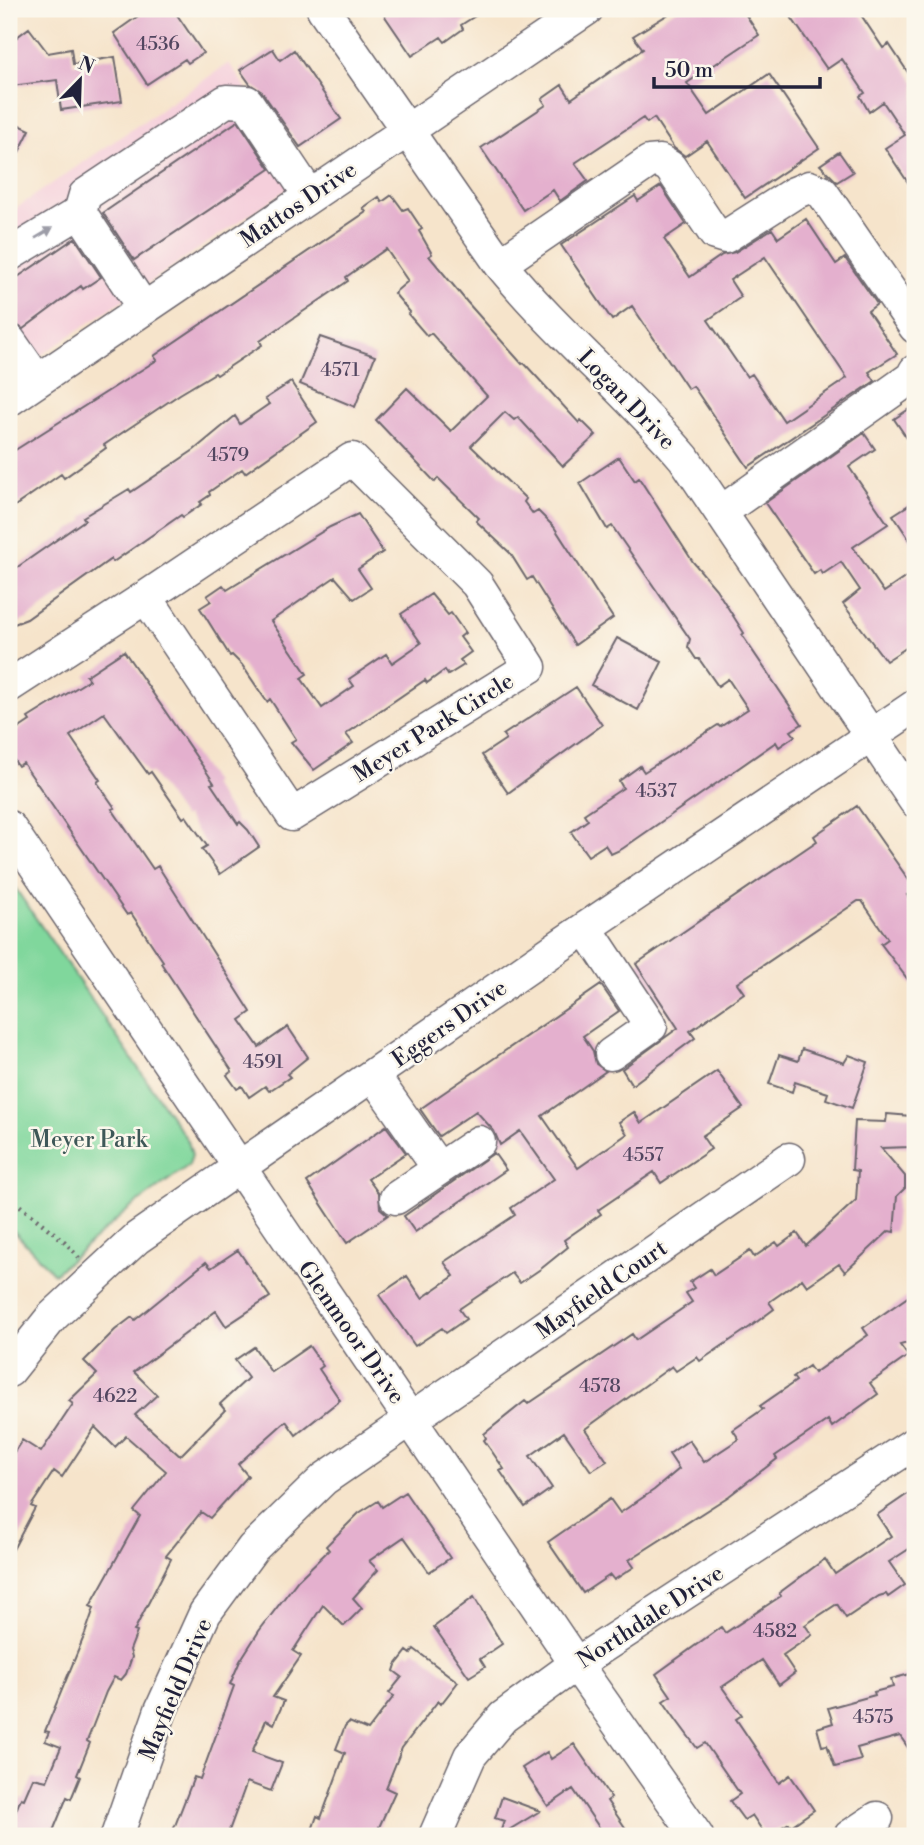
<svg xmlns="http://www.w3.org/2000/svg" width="924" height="1845" font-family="'Libre Bodoni',serif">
	<rect width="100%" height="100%" fill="#fbf7ec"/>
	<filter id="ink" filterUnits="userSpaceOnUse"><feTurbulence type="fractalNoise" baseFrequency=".0143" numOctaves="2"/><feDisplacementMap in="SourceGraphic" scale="14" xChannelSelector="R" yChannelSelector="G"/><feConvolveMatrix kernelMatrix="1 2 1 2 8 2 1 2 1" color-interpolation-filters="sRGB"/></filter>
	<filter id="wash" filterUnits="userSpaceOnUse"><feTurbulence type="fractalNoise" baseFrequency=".00686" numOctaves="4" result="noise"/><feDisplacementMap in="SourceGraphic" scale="28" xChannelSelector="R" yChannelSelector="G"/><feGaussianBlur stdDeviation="1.57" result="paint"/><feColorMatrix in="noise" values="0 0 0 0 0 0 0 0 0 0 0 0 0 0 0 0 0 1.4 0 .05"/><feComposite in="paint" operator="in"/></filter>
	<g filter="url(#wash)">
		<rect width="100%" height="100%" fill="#f6e4cb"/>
		<path fill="#f5cfdb" d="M229,63L305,177L9,377V213Z"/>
		<path fill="#80d79c" stroke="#517c6c" stroke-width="2" d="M9,879L188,1141L192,1155L189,1165L128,1210L54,1274L9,1226Z"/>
		<g id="blocks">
			<path fill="#e4b0ce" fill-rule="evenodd" d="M148,9H173L203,53L188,63L185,59L147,84L114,33Z
				M380,9H486L461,25L463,29L445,42L441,37L412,56Z
				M677,9H742L759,35L687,83L709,115L769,74L819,148L745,198L707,141L685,156L674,148L654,118L647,123L643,118L575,163L588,181L560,201L553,190L523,210L481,148L546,105L542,99L562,85L571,99L643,49L633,36Z
				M803,9H857L883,48L889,44L915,83V193L885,148L905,135L883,102L869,112L860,96L865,93L842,59L827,69L791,17Z
				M29,28L48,53L71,49L73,64L115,57L122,101L61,110L57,80L11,86L15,76L9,68V43Z
				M273,49L280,60L294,50L341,119L300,147L262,92L250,84L240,70Z
				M238,121L270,169L134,260L103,213Z
				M13,122L30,130L9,172V131Z
				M839,152L853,172L837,182L820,165Z
				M661,186L686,224L664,239L690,277L722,255L735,252L772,229L778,238L806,219L836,264L845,258L877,304L868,311L897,354L869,372L875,381L748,467L693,386L688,389L632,306L612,320L561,245L635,196L638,201ZM765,257L847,378L784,421L752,374L747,377L708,320L741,297L730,280Z
				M392,195L403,210L408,208L422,229L419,231L432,254L429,256L467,302L522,364L524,363L579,423L581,420L596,435L563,466L518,417L514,420L505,412L471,446L526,499L524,502L533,514L538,511L554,527L613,618L575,645L532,577L527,580L510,553L476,521L479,518L438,478L435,482L376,420L407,388L451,431L487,396L431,333L427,336L408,314L410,312L394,293L408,281L386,249L346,277L348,281L260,341L262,345L217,375L215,373L180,394L104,445L106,448L64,478L61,474L9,510V454L157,360L154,356L366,212L363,208L379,197L382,202Z
				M75,238L101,277L83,289L81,286L23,329L12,322L9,317V283Z
				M320,337L375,356L355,407L300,384Z
				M291,382L317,422L245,473L242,469L209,492L210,495L200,502L202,504L183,517L181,515L113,562L111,559L27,619L9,626V573L85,520L83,517L129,489L131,492L194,450L235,416L240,424L269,404L265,399Z
				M915,405V450L894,419Z
				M864,433L875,449L849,467L888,524L853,547L884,592L915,571V642L886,661L843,604L860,590L841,562L823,574L820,570L814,574L765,503Z
				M619,457L635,481L639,478L693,562L716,589L744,633L742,635L802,724L791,731L795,736L779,747L776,742L622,849L611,854L605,845L588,856L571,832L588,820L584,814L623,788L619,781L640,766L644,772L718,725L720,727L748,709L728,679L718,686L699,659H696L688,647L690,639L612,526L607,529L580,483Z
				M915,501V548L893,515Z
				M358,514L383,552L358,569L371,588L354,599L335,577L271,621L307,674L301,678L322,708L354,686L349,679L386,654L392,663L421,643L401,614L431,594L448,615L451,613L465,633L460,637L471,652L460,660L464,665L448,675L445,670L427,683L425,680L346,734L353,743L314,770L291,742L296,739L270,699L267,702L242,665L232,655L230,656L200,608L211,601L207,596L223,585L227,590L330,527Z
				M617,638L662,662L638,710L591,685Z
				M124,651L208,774L214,783L211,784L238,824L240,822L248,830L259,847L220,874L202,849L207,846L186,816L183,818L151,772L148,774L104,713L70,736L100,780L97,782L115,808L112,809L153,869L158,866L251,1012L240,1020L259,1047L288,1027L308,1057L287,1074L290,1077L269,1091L265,1086L249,1097L242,1086L237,1089L227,1075L232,1071L161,963L163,961L131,913L127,915L23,763L18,766L9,753V735L30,721L28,718L89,680L86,676Z
				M576,687L602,725L508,793L482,755L506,739L503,735Z
				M857,806L915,889L907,895L915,907V989L881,944L888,939L862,901H858L737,983L744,993L690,1031L695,1038L632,1085L622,1069L678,1028L636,964L817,841L814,836Z
				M601,985L619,1011L583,1036L593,1051L596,1064L606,1071L542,1116L578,1168L627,1134L619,1122L634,1112L641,1123L717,1071L743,1108L702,1136L711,1149L661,1183L654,1172L598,1210L601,1214L564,1240L568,1247L542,1268L520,1283L512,1273L459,1309L466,1319L446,1333L442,1328L415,1346L379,1295L407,1276L422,1298L454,1276L444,1262L515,1215L511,1208L554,1179L520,1131L500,1145L494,1131L476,1111L439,1136L420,1109Z
				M802,1049L844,1063L849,1055L868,1062L852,1108L826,1099L828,1093L795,1082L792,1092L769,1084L779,1055L798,1061Z
				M887,1114L911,1116L913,1123L911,1147L881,1148L905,1176V1188L897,1196L894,1232L889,1231L845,1272L839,1264L807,1286L802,1279L769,1302L774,1309L750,1327L700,1361L697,1357L676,1371L672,1366L585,1429L607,1461L591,1471L564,1432L530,1456L552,1488L525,1507L500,1471L504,1469L484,1440L486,1438L484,1434L525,1401L528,1404L632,1334L636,1340L692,1302L686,1293L694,1288L690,1282L710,1269L714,1275L750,1251L754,1257L776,1242L779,1246L797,1233L806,1246L856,1200L858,1171L852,1170L855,1121L886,1122Z
				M386,1126L406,1153L368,1179L379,1194L380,1208L388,1215L347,1243L307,1182Z
				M494,1153L506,1170L415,1232L404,1216Z
				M238,1250L270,1297L226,1326L216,1311L134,1372L157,1395L135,1415L180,1456L225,1410L220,1404L248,1378L235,1360L254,1347L271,1372L309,1346L323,1366L319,1369L340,1400L296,1435L286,1421L238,1464L248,1476L210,1518L201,1512L166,1556L171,1559L134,1631L137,1632L130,1650L132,1657L126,1674L121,1680L114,1677L106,1692L87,1741L90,1743L77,1775L80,1777L71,1799L67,1797L51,1836H9V1828L21,1798L24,1799L33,1778L47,1781L61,1747L45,1741L49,1732L45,1731L85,1634L94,1608L90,1606L140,1516L134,1511L166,1471L126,1436L115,1447L95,1427L62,1477L54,1471L31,1506L35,1508L9,1557V1460L22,1440L41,1452L73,1404L69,1401L97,1374L84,1361L115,1330L132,1317L135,1320L206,1262L211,1268Z
				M915,1292V1341L900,1345L908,1356L870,1383L878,1394L832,1427L828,1420L775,1456L777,1459L729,1496L629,1560L634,1567L614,1580L610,1575L583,1593L548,1542L610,1499L620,1513L654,1490L679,1469L669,1454L689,1440L704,1462L739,1439L733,1430L763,1409L760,1406L796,1381L793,1377L809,1366L814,1373L868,1335L863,1328Z
				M915,1489V1545L889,1562L905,1585L888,1597L886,1594L879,1596L846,1618L837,1604L805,1625L812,1635L783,1655L795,1673L779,1685L762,1660L722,1687L742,1715L736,1719L779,1783L790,1775L814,1810L791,1826L789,1823L766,1836L752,1815L744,1820L730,1801L740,1794L705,1743L697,1748L677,1721L663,1701L671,1696L656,1674L721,1627L725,1633L781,1596L779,1593L825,1559L835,1574L891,1536L877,1515Z
				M405,1492L450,1558L429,1572L404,1537L369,1561L378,1570L353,1598L362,1608L344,1626L323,1605L293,1651L301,1656L273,1697L284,1701L274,1724L266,1720L252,1752L282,1763L271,1791L247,1782L227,1836H171L194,1777L200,1779L234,1686L230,1684L240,1661L259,1631L298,1580L329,1550L326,1546L359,1513L378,1501L382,1507Z
				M474,1597L502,1644L480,1659L485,1667L469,1677L434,1627Z
				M414,1649L458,1682L441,1704L438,1701L402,1748L386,1788L395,1792L375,1836H310L317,1816L321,1818L345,1753L336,1749L345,1726L349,1722L368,1730L394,1696L389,1693L402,1677L394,1671L396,1665L407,1651L411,1654Z
				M910,1674L915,1691V1758L900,1736L857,1748L861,1760L835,1767L827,1745L822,1746L817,1728L833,1723L828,1708L875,1695L874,1692L893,1687L891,1679Z
				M574,1744L611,1798L607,1801L631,1836H605L573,1789L548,1806L522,1768L547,1752L551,1759Z
				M502,1797L540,1811L499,1836L504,1821L495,1818Z"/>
		</g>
	</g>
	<g filter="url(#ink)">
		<use href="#blocks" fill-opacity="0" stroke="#6c666d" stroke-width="2"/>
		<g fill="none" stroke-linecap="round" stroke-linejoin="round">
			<defs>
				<path id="minor" d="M323,9L500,264C556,333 626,390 684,458L915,801
					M9,255L80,212
					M500,264L649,162L660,161L670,167L715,234L725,237L794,193L809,187L822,192L915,327
					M144,309L80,212L85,195L226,101L247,102L310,196
					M9,340L37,380
					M9,400L587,9
					M352,459L477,584L530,667L292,815L146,597Z
					M721,512L912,377L915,371
					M9,686L146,597
					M9,827L576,1664L697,1836
					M586,928L651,1026L611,1054
					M373,1075L439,1169
					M396,1198L479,1142
					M9,1371L52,1317L137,1238L565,942L915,706
					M117,1836L161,1710L205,1613L253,1548L324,1479L789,1159
					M435,1836L470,1756L503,1717L576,1664L915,1443
					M850,1836L877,1818"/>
			</defs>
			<use href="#minor" stroke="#6c666d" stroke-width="35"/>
			<path stroke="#6c666d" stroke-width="4.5" stroke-dasharray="2 5" stroke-linecap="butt" d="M9,1197L65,1242L79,1258"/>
			<use href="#minor" stroke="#fff" stroke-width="32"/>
		</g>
		<defs><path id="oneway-solid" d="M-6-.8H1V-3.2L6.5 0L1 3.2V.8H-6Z" transform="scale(1.75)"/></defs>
		<use fill="#9c9ca7" href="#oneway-solid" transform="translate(44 233) rotate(-31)"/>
	</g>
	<g text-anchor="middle" stroke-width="5" stroke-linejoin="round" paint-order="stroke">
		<g font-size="19" fill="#524660">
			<text x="158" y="50">4536</text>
			<text x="340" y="376">4571</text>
			<text x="228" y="461">4579</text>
			<text x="656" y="797">4537</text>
			<text x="263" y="1068">4591</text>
			<text x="643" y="1161">4557</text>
			<text x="600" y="1392">4578</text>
			<text x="115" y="1402">4622</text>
			<text x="775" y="1637">4582</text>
			<text x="873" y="1723">4575</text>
		</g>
		<g font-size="23" fill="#22223b" stroke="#fbf7ec">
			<text transform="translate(298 204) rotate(-34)" y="8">Mattos Drive</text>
			<text transform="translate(627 399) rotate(46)" y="8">Logan Drive</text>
			<text transform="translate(433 727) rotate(-32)" y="8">Meyer Park Circle</text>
			<text transform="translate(449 1023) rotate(-35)" y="8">Eggers Drive</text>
			<text transform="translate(601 1289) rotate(-35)" y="8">Mayfield Court</text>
			<text transform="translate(352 1332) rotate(55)" y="8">Glenmoor Drive</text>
			<text transform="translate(650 1616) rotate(-33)" y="8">Northdale Drive</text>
			<text transform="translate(175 1689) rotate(-67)" y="8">Mayfield Drive</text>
		</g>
		<g font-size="23" fill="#3e5858" stroke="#fbf7ec">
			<text x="89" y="1147">Meyer Park</text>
		</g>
	</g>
	<rect width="924" height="1845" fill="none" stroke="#fbf7ec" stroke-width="35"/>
	<g transform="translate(80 80) rotate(23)" stroke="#fbf7ec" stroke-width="5" paint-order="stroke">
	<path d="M0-5L12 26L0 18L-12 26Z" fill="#22223b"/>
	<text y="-10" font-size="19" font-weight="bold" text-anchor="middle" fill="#22223b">N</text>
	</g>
	<path d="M654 77v10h166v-10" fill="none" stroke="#22223b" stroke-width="3.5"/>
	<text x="665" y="77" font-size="21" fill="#22223b" stroke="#fbf7ec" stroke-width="5" paint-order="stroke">50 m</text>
</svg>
